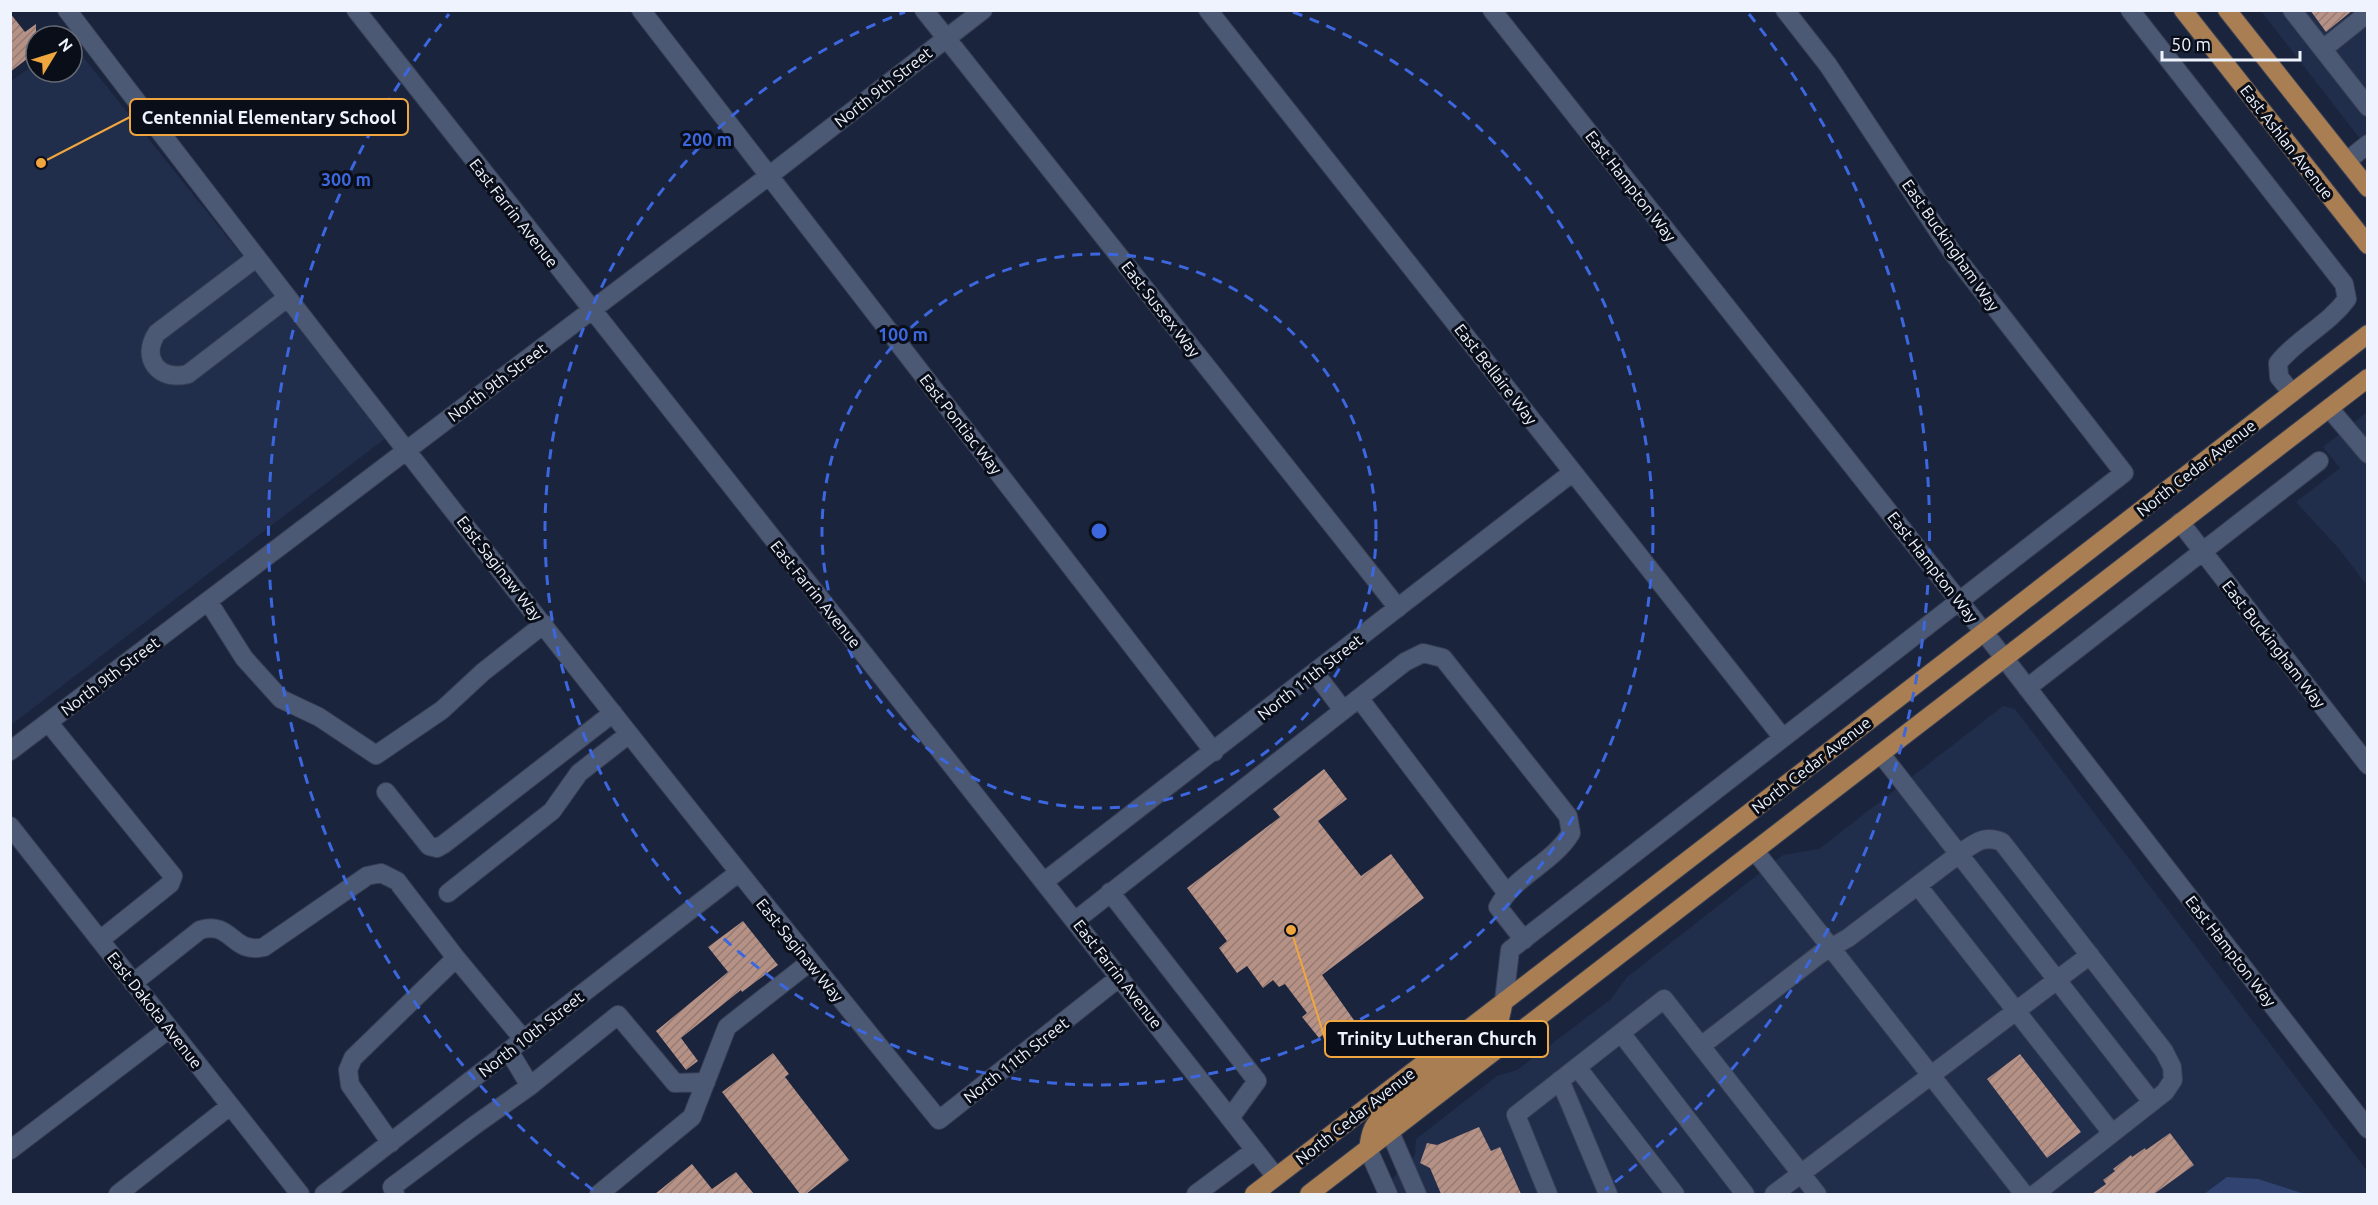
<svg xmlns="http://www.w3.org/2000/svg" width="2378" height="1205" font-family="Ubuntu,sans-serif">
	<defs>
		<pattern id="building-hatch" width="6" height="6" patternUnits="userSpaceOnUse" patternTransform="scale(1.5)"><rect width="6" height="6" fill="#b69185"/><path d="M-1 1l2-2M0 6l6-6M5 7l2-2" fill="none" stroke="#957b74"/></pattern>
	</defs>
	<rect width="100%" height="100%" fill="#1a243d"/>
	<path fill="#202d4b" d="M2261,11H2367V147L2354,131Z
		M72,43L387,437L11,725L10,82L36,63V72H72Z
		M2367,412V581L2365,583L2340,550L2296,502L2340,468L2323,447Z
		M2003,706L2015,709L2368,1172L2367,1194H1378L1415,1155L1416,1139L1497,1076L1517,1070L1611,999L1627,977L1783,855L1819,849Z"/>
	<path fill="#304371" d="M2227,1177L2258,1179L2305,1194H2204Z"/>
	<path fill="url(#building-hatch)" d="M2310,10H2353L2326,32Z
		M10,13L25,32L36,24V52L10,72Z
		M1324,769L1347,799L1318,821L1361,876L1391,854L1424,898L1322,975L1356,1023L1331,1043L1324,1034L1319,1038L1302,1017L1307,1013L1285,984L1279,987L1273,980L1263,988L1247,966L1237,973L1219,948L1227,941L1187,888L1280,817L1273,809Z
		M743,921L778,965L742,992L741,990L681,1038L698,1061L686,1070L656,1031L728,972L708,947Z
		M773,1053L789,1074L785,1077L849,1160L806,1194H800L722,1092Z
		M2020,1054L2081,1132L2047,1158L1987,1079Z
		M1479,1127L1491,1151L1500,1147L1521,1194H1441L1430,1168L1420,1163L1427,1143L1437,1145Z
		M2170,1133L2194,1165L2154,1194H2092L2106,1184L2103,1180L2115,1171L2113,1169L2131,1155L2132,1157L2145,1148L2146,1150Z
		M692,1164L712,1189L736,1172L754,1194H655Z"/>
	<g fill="none" stroke-linecap="round" stroke-linejoin="round">
		<defs>
			<path id="minor" d="M67,10C352,384 642,755 939,1120L1120,977
				M356,10C661,401 971,787 1276,1177
				M641,10L1214,752
				M924,10L1398,608
				M1208,10L1783,738
				M1492,10L2005,659L2368,1129
				M2130,10L2344,284L2347,299C2328,325 2298,338 2278,363L2279,377L2292,393
				M2292,10L2368,107
				M2323,49L2368,13
				M2347,161L2368,144
				M256,258L157,333C140,358 159,382 188,374L287,298
				M2329,408L2368,454
				M2180,522L2368,765
				M208,601L244,658L281,699L319,717L376,755L442,710L483,672L544,624
				M1315,673L1343,710
				M2027,688L2319,461
				M1359,698L1506,892
				M48,722L173,876L170,884L100,940
				M10,751L770,175L983,10
				M1881,754L2152,1102
				M386,792L429,846L437,848L444,844L613,713
				M10,826L300,1194
				M1755,851L2024,1194
				M1045,881L1573,472
				M1918,886L2112,1133
				M1110,892L1257,1081L1230,1118
				M448,893L552,811L579,773L629,734
				M1076,920L1405,662L1423,653L1443,658L1568,816L1571,833C1552,864 1515,875 1498,907L1524,940
				M133,983L200,930C232,920 232,955 264,947L367,876L381,873L397,881L456,958L524,1040
				M1504,1001L1510,950L2124,473L1952,252L1828,65L1785,10
				M1621,1033L1745,1194
				M1701,1046L1820,954L1848,938L1959,854C1974,844 1983,834 2002,842L2164,1051L2172,1067L2173,1080L2165,1092L2035,1194
				M1577,1067L1675,1194
				M1560,1080L1608,1194
				M530,1086L618,1015L675,1083L706,1082
				M1390,1132L1417,1194
				M391,1143L350,1085L348,1070L353,1058L456,958
				M1368,1149L1388,1194
				M10,1150L169,1029
				M118,1194L230,1106
				M324,1194L738,873
				M395,1194L392,1187L475,1125L530,1086L509,1051
				M599,1194L692,1117L727,1027L810,962
				M1196,1194L1255,1150
				M1548,1194L1516,1115L1664,999L1817,1194
				M1774,1194L2090,955"/>
			<path id="major" d="M2183,10L2368,245
				M2227,10L2368,188
				M1368,1149C1370,1136 1371,1127 1381,1118L1498,1028L1504,1001
				M1254,1194L1984,632L2368,334
				M1309,1194L2368,378"/>
		</defs>
		<use href="#minor" stroke="#383f53" stroke-width="20"/>
		<use href="#major" stroke="#383f53" stroke-width="20"/>
		<use href="#minor" stroke="#4c5975" stroke-width="18"/>
		<use href="#major" stroke="#a87e52" stroke-width="18"/>
	</g>
	<g fill="none" stroke="#3c67de" stroke-width="3" stroke-dasharray="10 8">
		<circle cx="1099" cy="531" r="277"/>
		<path d="M1293 12A554 554 0 1 1 905 12"/>
		<path d="M593 1190A831 831 0 0 1 449 14M1749 14A831 831 0 0 1 1605 1190"/>
	</g>
	<g text-anchor="middle" stroke-width="6" stroke-linejoin="round" paint-order="stroke">
		<g font-size="16" fill="#eef3fd" stroke="#090e19">
			<text transform="translate(883 87) rotate(-38)" y="6">North 9th Street</text>
			<text transform="translate(2287 142) rotate(52)" y="6">East Ashlan Avenue</text>
			<text transform="translate(1631 186) rotate(52)" y="6">East Hampton Way</text>
			<text transform="translate(514 213) rotate(52)" y="6">East Farrin Avenue</text>
			<text transform="translate(1951 245) rotate(55)" y="6">East Buckingham Way</text>
			<text transform="translate(1161 309) rotate(52)" y="6">East Sussex Way</text>
			<text transform="translate(1496 374) rotate(52)" y="6">East Bellaire Way</text>
			<text transform="translate(497 382) rotate(-37)" y="6">North 9th Street</text>
			<text transform="translate(961 424) rotate(52)" y="6">East Pontiac Way</text>
			<text transform="translate(2196 468) rotate(-38)" y="6">North Cedar Avenue</text>
			<text transform="translate(1933 567) rotate(52)" y="6">East Hampton Way</text>
			<text transform="translate(500 568) rotate(52)" y="6">East Saginaw Way</text>
			<text transform="translate(816 594) rotate(51)" y="6">East Farrin Avenue</text>
			<text transform="translate(2274 644) rotate(52)" y="6">East Buckingham Way</text>
			<text transform="translate(110 676) rotate(-37)" y="6">North 9th Street</text>
			<text transform="translate(1310 677) rotate(-38)" y="6">North 11th Street</text>
			<text transform="translate(1811 765) rotate(-38)" y="6">North Cedar Avenue</text>
			<text transform="translate(800 950) rotate(51)" y="6">East Saginaw Way</text>
			<text transform="translate(2231 951) rotate(52)" y="6">East Hampton Way</text>
			<text transform="translate(1118 974) rotate(52)" y="6">East Farrin Avenue</text>
			<text transform="translate(155 1010) rotate(52)" y="6">East Dakota Avenue</text>
			<text transform="translate(531 1034) rotate(-38)" y="6">North 10th Street</text>
			<text transform="translate(1016 1060) rotate(-38)" y="6">North 11th Street</text>
			<text transform="translate(1355 1116) rotate(-38)" y="6">North Cedar Avenue</text>
		</g>
	</g>
	<circle cx="1099" cy="531" r="9" fill="#3c67de" stroke="#090e19" stroke-width="3"/>
	<g font-size="18" text-anchor="middle" font-weight="bold" fill="#3c67de" stroke="#090e19" stroke-width="6" stroke-linejoin="round" paint-order="stroke">
		<text x="707" y="146">200 m</text>
		<text x="346" y="186">300 m</text>
		<text x="903" y="341">100 m</text>
	</g>
	<path fill="none" stroke="#f0a63e" stroke-width="2" d="M41 163L130 117M1291 930L1325 1039"/>
	<g fill="#f0a63e" stroke="#090e19" stroke-width="2">
		<circle cx="41" cy="163" r="6"/>
		<circle cx="1291" cy="930" r="6"/>
	</g>
	<g fill="#090e19" stroke="#f0a63e" stroke-width="2">
		<rect x="130" y="99" width="278" height="36" rx="6"/>
		<rect x="1325" y="1021" width="223" height="36" rx="6"/>
	</g>
	<g font-size="18" text-anchor="middle" font-weight="bold" fill="#eef3fd">
		<text x="269" y="124">Centennial Elementary School</text>
		<text x="1437" y="1045">Trinity Lutheran Church</text>
	</g>
	<rect width="2378" height="1205" fill="none" stroke="#eef3fd" stroke-width="24"/>
	<g transform="translate(54 54) rotate(52)"><circle r="28" fill="#090e19" stroke="#656a74" stroke-width="1.5"/>
	<path d="M0-4.5L10 22L0 15L-10 22Z" fill="#f0a63e"/>
	<text y="-9" font-size="16" font-weight="bold" text-anchor="middle" fill="#eef3fd">N</text>
	</g>
	<path d="M2162 51v9h138v-9" fill="none" stroke="#eef3fd" stroke-width="3"/>
	<text x="2171" y="51" font-size="18" fill="#eef3fd" stroke="#090e19" stroke-width="4.5" paint-order="stroke">50 m</text>
</svg>
